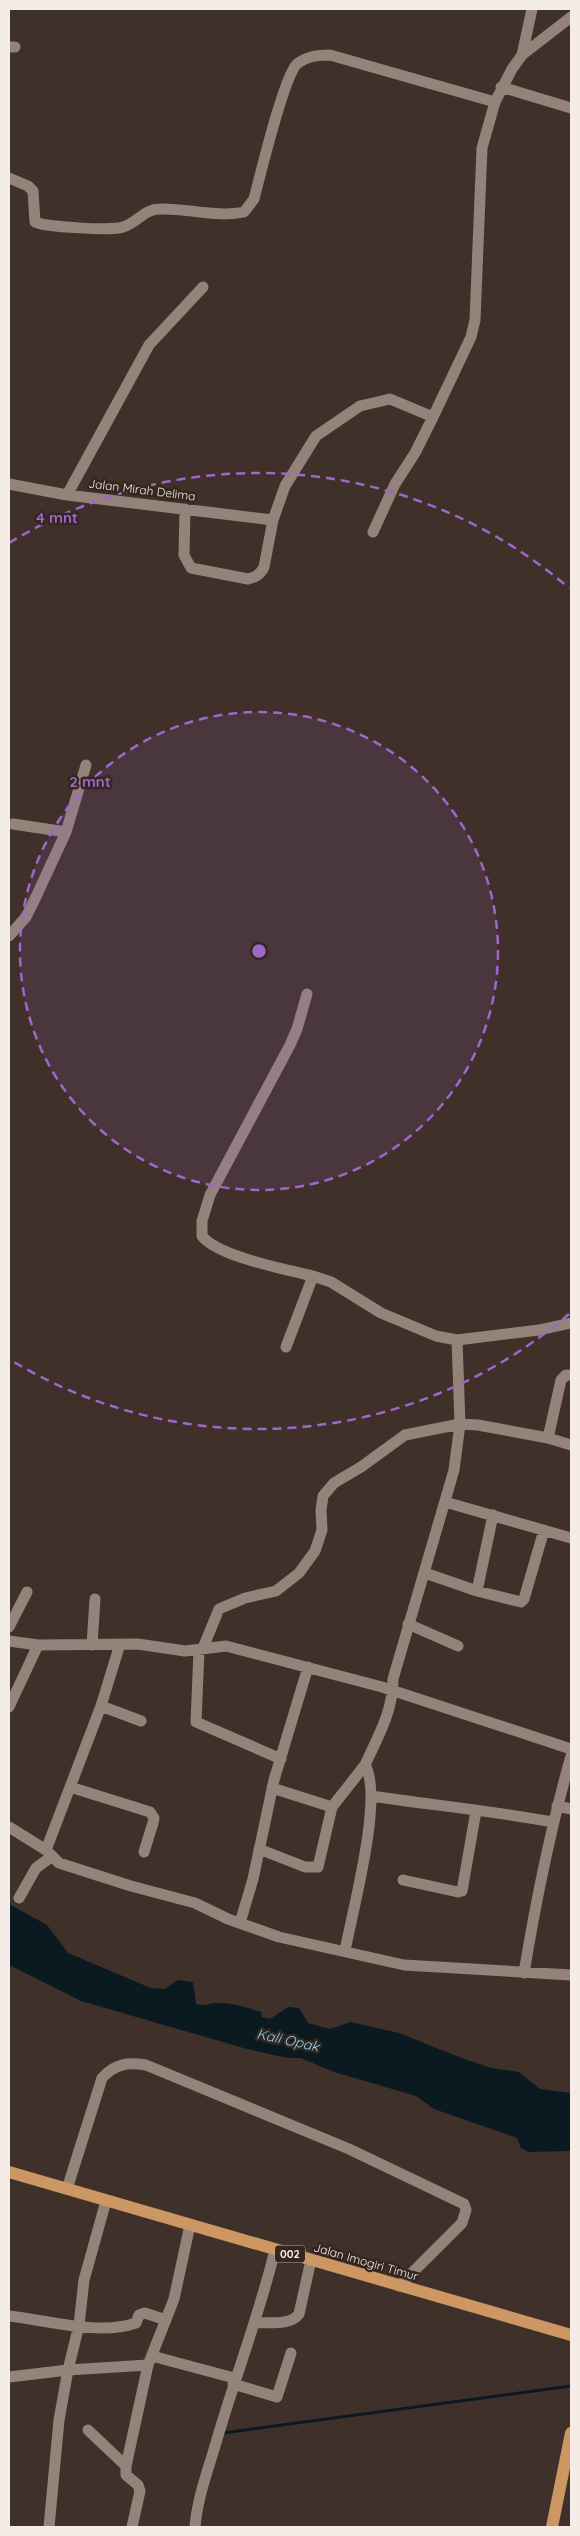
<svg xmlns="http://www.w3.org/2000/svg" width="580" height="2536" font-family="Quicksand,sans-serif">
	<rect width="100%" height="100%" fill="#3f3129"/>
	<path fill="#0b1a21" d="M9,1904L47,1925L68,1953L151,1988L165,1989L178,1980L193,1982L196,2004C209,2007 210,2002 220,2003C235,2003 247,2008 261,2012L262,2017L270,2019L288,2007L299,2008L308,2023L330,2029L351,2022L399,2033L464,2059L492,2068L519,2072L540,2089L571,2093V2151L529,2152L521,2148L517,2138L434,2109L416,2096L334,2072L301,2058H287L247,2049L81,2001L9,1965Z"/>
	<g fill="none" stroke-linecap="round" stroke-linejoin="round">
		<path stroke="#0b1a21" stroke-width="3" d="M223,2433L571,2386"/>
		<path stroke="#93837a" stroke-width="11" d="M9,47H15
			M522,55L532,9
			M501,87L571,108
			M9,178L28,186L33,191L35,222C45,227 112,231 123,227C137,223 144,209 160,209C187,208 218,218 244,212L254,199C260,176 284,76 297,64C307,56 318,55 330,55L495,102
			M9,484L67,495L273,520
			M67,495L149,345L203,287
			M185,509L184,555L191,568L248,579C256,577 260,575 264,567L273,520L285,486L316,436L360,406L390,399L433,417
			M373,532L395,484L415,453L433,417L471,337L475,320L482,148L495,102L512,69L522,55L571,17
			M13,824L66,832
			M9,936L26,917L34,901L66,832L86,765
			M307,994L297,1029L290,1045L210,1195L202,1221V1236C219,1257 285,1269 313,1276
			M286,1347L313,1276L331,1282L381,1313L436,1336L457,1340L539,1330L571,1323
			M548,1438L571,1445
			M445,1502L571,1538
			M425,1573L477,1591L521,1602L524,1599L544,1530
			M477,1591L493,1515
			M408,1624L458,1646
			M9,1627L27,1592
			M9,1641L38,1645L138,1644L185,1651L226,1646L382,1687L571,1749
			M92,1645L95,1599
			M203,1648L219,1609L245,1598L276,1591L299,1573L315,1551L322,1530L321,1510L323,1496L334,1483L361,1467L405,1435L460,1424L457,1340
			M199,1650L196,1722L281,1759
			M101,1706L141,1721
			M9,1707L38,1645
			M70,1787L150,1812L154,1818L153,1823L144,1852
			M272,1788L332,1807
			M371,1796C432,1805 493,1811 553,1822
			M557,1806L571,1809
			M9,1827L46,1850L59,1863L131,1886L195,1903L228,1919L279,1937L404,1965L571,1975
			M259,1849L305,1867H318L332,1807L365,1765
			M46,1850L101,1706L120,1644
			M403,1880L458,1892L462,1891L476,1811
			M19,1898L36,1868L51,1857
			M240,1923L253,1879L274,1780L308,1667
			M345,1951C352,1912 384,1797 365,1765C378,1736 393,1712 393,1679L454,1470L460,1424L478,1425L548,1438L561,1380L566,1375H571
			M524,1973C536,1900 551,1827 571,1756
			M67,2189L102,2078C115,2064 127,2062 146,2065L349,2149L464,2204L466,2210L462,2223L399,2286
			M9,2316C47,2320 99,2336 136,2323L139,2315L145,2313L166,2320
			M255,2323C269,2322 290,2326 299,2314L311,2260
			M152,2356L234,2378
			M9,2377L68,2370L148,2365
			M233,2384L277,2397L291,2353
			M88,2430L126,2466
			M49,2527L59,2420L68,2370L79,2325L84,2280L106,2201
			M132,2527L140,2491L138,2485L126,2475V2466L148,2365L174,2299L190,2225
			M195,2527C197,2500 207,2473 215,2446C234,2380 259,2316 275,2250"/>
		<path stroke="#cd9763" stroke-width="12" d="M9,2172L571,2335
			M552,2527L571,2433"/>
	</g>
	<circle cx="259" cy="951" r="239" fill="#a066cb" fill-opacity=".12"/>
	<g fill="none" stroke="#a066cb" stroke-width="2.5" stroke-dasharray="9 6">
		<circle cx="259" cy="951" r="239"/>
		<path d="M569 1314A478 478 0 0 1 9 1359M9 543A478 478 0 0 1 569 588"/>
	</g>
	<g text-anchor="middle" stroke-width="5" stroke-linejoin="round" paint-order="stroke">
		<rect fill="#34271f" stroke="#bbb1ab" stroke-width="1" x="275" y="2245.5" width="30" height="17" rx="4"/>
		<g font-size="11" font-weight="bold" fill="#f5ece7">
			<text x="290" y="2258">002</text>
		</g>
		<g font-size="12" fill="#f5ece7" stroke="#34271f">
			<text transform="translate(142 490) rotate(7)" y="4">Jalan Mirah Delima</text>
			<text transform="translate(366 2262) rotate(16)" y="4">Jalan Imogiri Timur</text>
		</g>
		<g font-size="14" font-style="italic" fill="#84d2f8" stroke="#34271f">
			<text transform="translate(288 2040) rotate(12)" y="5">Kali Opak</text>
		</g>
	</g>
	<circle cx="259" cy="951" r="8" fill="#a066cb" stroke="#34271f" stroke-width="2.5"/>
	<g font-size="15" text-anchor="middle" font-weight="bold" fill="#a066cb" stroke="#34271f" stroke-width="5" stroke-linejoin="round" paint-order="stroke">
		<text x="57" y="523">4 mnt</text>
		<text x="90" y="787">2 mnt</text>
	</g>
	<rect width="580" height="2536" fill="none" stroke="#f5ece7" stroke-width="20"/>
</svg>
